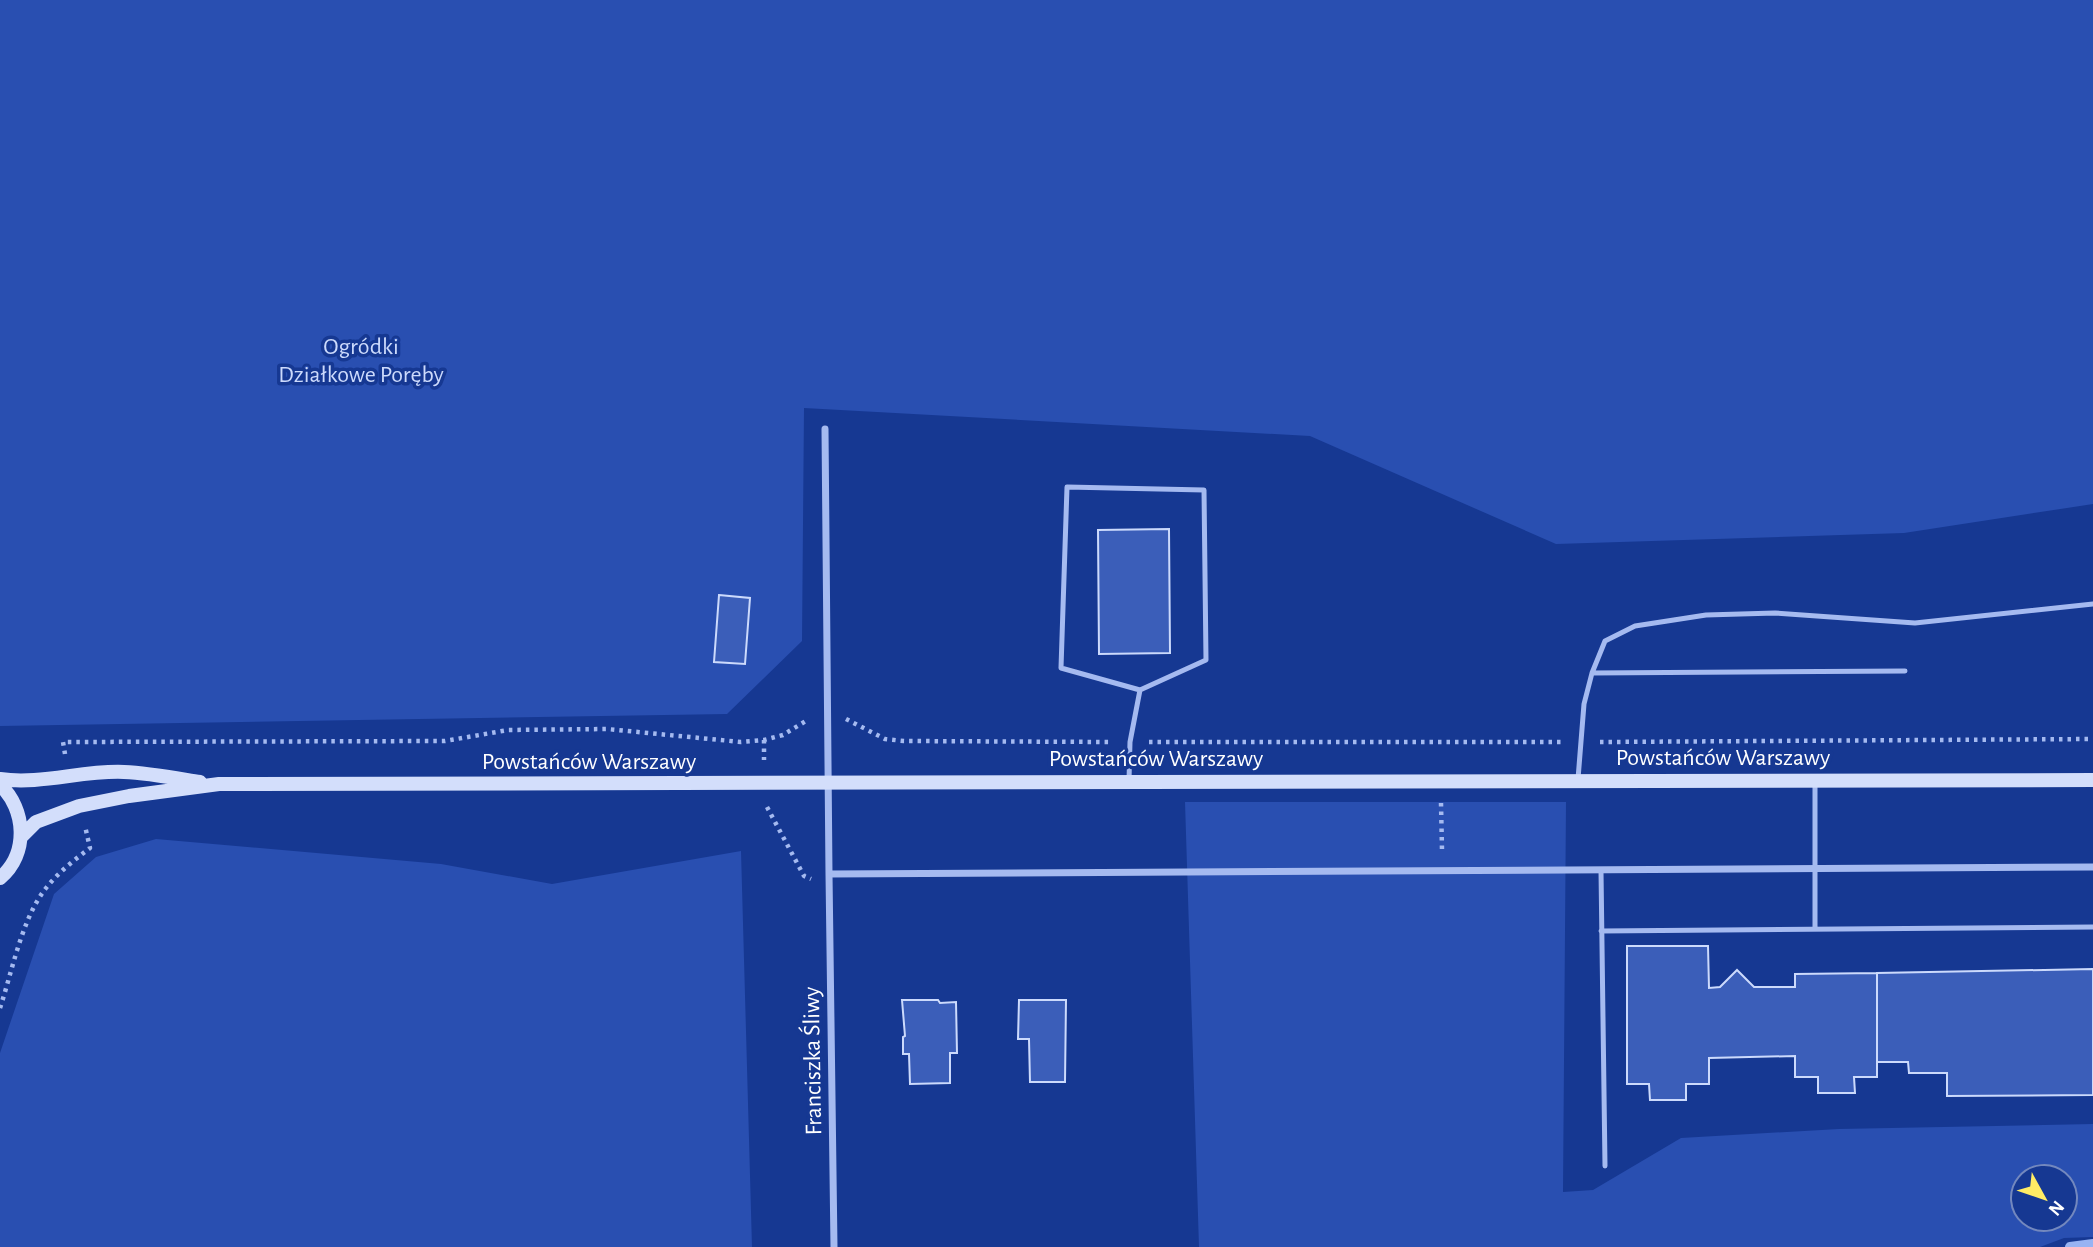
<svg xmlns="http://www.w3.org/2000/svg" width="2093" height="1247" font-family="'Alegreya Sans',sans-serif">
	<rect width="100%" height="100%" fill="#163892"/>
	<path fill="#294fb1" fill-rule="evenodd" d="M0,0H2093V504L1904,533L1556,544L1310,436L804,408L802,641L727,714L0,726Z
		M1185,802H1566L1563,1192L1593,1190L1681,1138L1839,1129L2093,1124V1237L2064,1238L2040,1247H1199ZM2023,1177H2065V1219H2023Z
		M156,839L441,864L552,884L741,851L752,1247H0V1053L54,894L96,857Z"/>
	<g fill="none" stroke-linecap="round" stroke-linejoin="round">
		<path stroke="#97b3f3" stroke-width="10" d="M2070,1247L2093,1244"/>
	</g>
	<path fill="#3b5eb9" stroke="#ccdafc" stroke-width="2" d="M1169,529L1170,653L1099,654L1098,530Z
		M719,595L750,598L745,664L714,662Z
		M1627,946H1708L1709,988L1720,987L1737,970L1754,987H1795V974L1877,973V1077H1854L1855,1093H1818V1077H1795V1056L1709,1058V1084H1686V1100H1650L1649,1084H1627Z
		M2093,969V1095L1947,1096V1073H1909L1908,1062H1877V973Z
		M902,1000H938L940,1003L956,1002L957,1053H950V1083L910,1084L909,1054H903V1037L905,1036Z
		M1019,1000H1066L1065,1082H1030L1029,1039H1018Z"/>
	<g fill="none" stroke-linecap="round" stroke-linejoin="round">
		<path stroke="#a5baf0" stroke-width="4.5" stroke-dasharray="3.5 5" stroke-linecap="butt" d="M846,719L885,739L904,741L1112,742
			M764,740V760
			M1149,742H1564
			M1600,742L2093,739
			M65,754L63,742L445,741L508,730L607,729L741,742L764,740L783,735L809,719
			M1441,803L1442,850
			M767,807L804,876L811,879
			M0,1008C12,972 21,923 43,892C56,874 73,861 90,848L85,826"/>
		<path stroke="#a5baf0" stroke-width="5" d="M1592,673L1905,671
			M1578,779L1584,704L1592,673L1605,641L1635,626L1706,615L1775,613L1915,623L2093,604
			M1129,781L1130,742L1140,690L1206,660L1204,490L1067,487L1061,668L1140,690
			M1601,871L1605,1166
			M1815,929V783
			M1601,931L2093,927"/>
		<path stroke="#a5baf0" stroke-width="7" d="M825,429L829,874L2093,867
			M829,874L834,1247"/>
		<path stroke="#d3defb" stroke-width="14" d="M0,779C41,785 83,770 124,772C149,773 175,778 200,782
			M0,785C26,809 29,854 0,878
			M21,837L36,822L79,806L129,796L219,784L2093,780"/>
	</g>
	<g text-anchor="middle" stroke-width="7" stroke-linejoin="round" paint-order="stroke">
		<g font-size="24" fill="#ccdafc" stroke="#163892">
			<text x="361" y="354">Ogródki<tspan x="361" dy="28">Działkowe Poręby</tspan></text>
		</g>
		<g font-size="24" fill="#fff" stroke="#163892">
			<text x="1723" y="765">Powstańców Warszawy</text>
			<text x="1156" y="766">Powstańców Warszawy</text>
			<text x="589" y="769">Powstańców Warszawy</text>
			<text transform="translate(812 1061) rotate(-91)" y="8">Franciszka Śliwy</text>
		</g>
	</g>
	<g transform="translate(2044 1198) rotate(130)"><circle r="33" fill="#163892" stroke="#7388be" stroke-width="2"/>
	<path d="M0-5L12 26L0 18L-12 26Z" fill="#ffec65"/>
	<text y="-10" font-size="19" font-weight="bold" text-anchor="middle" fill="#ffffff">N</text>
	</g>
</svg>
